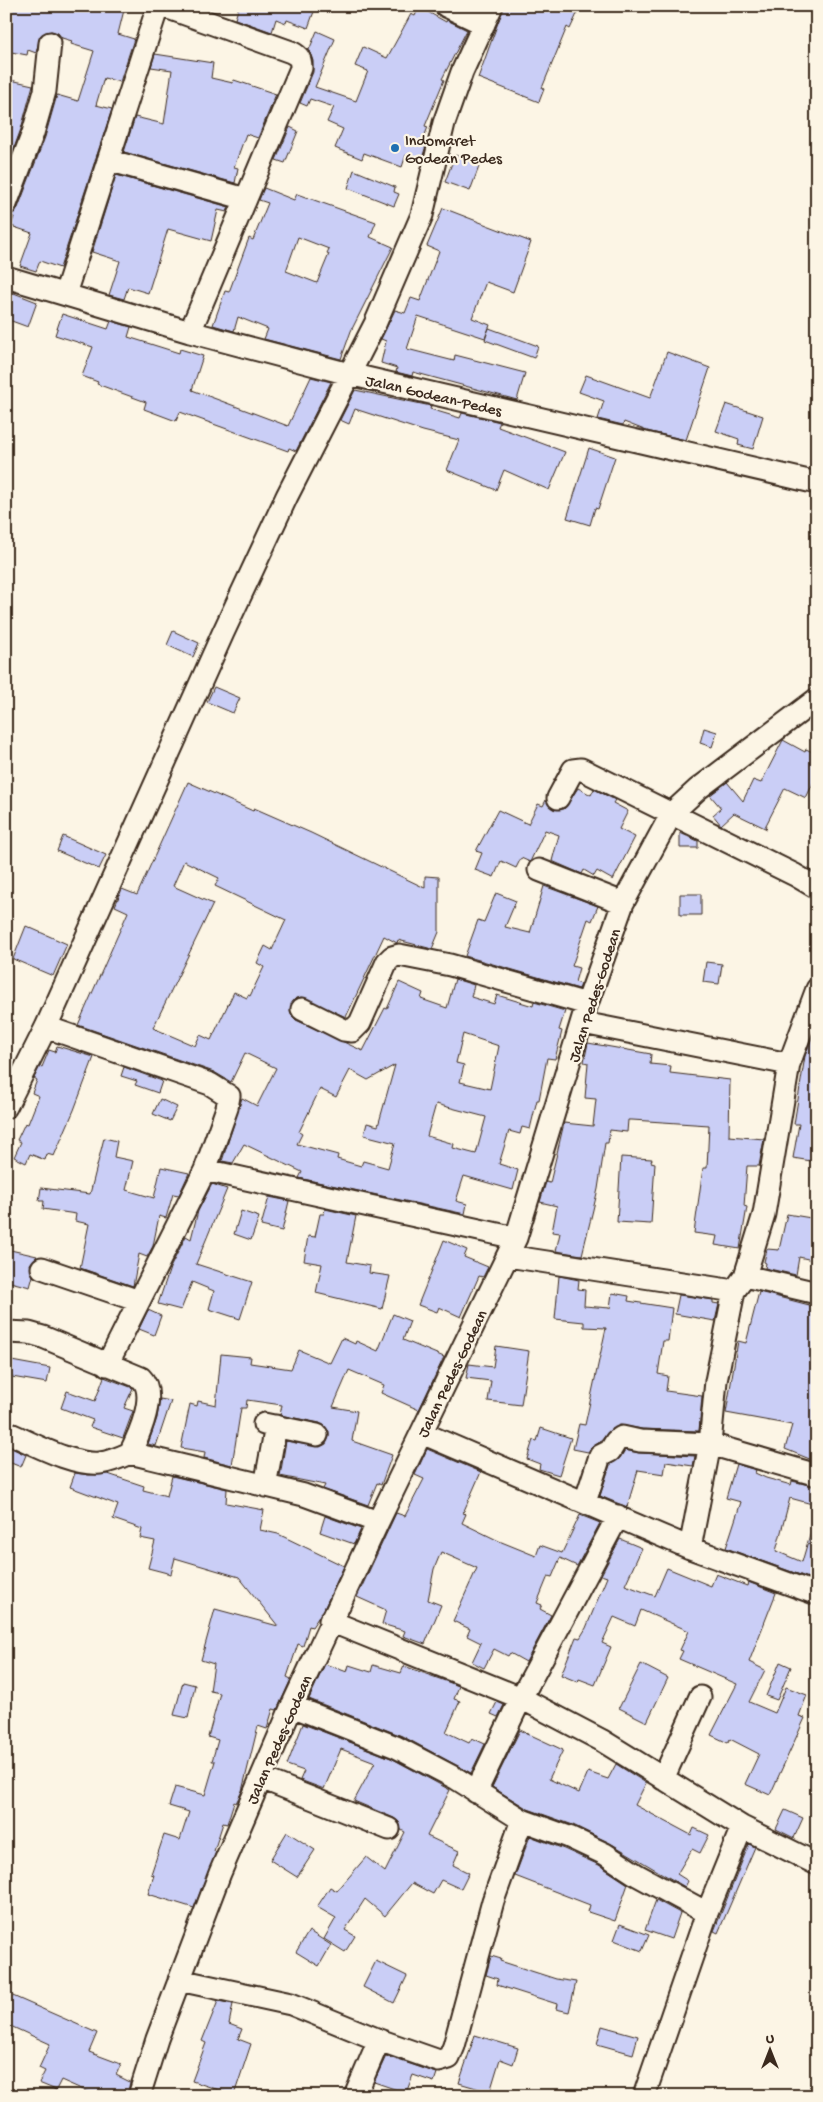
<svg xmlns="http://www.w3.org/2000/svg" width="823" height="2102" font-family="'Gochi Hand',sans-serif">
	<rect width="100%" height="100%" fill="#fcf5e5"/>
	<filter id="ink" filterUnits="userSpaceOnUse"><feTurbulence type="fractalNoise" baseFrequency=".02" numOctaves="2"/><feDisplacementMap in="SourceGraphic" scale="10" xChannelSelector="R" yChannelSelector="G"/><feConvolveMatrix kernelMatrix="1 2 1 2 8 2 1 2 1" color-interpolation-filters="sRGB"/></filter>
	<g filter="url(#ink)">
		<path fill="#cacef6" stroke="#3b2a1e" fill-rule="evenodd" d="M6,6H125L118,34L134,39L120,82L104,78L96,105L112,109L60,268L40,261L36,271L20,266L32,233L11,226L14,217L10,216L18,208L45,137L57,95L78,101L94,51L71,44L72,41L62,38L58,33L51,31L40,36L36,53L28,50L27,55L6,51Z
			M239,6H316L308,28L287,20L286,23L276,19L272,32L235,19Z
			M504,6H559L577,14L570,29L567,27L542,88L544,89L539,102L478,78Z
			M419,7L446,22L447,20L467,30L442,79L444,80L425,126L428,127L421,145L426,146L421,161L406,155L402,167L364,153L362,159L335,148L343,129L327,122L334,107L310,99L307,106L300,103L313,72V61L309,50L317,31L335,39L315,87L356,101L368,71L355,66L363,47L387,58L411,14L415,16Z
			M155,54L213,63L211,78L233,83L234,80L276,94L258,138L246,134L234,167L238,168L235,183L124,152L135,117L164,124L172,70L151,67Z
			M6,79L33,85L21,129L7,167Z
			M290,127L298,131L285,163L276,160Z
			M455,155L480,164L470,191L445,182Z
			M354,170L395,187L394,192L399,194L394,206L348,188Z
			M116,175L229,207L227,212L218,210L211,241L168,229L148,293L128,287L124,299L109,295L120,261L92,252Z
			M264,188L294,200L297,194L376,222L370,237L393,247L351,331L341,359L264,339L268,329L238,317L234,331L213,325L225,291L229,292L249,238L253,240L268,203L259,200ZM298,237L329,249L327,253L329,254L317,283L286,271Z
			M443,208L531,242L513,292L486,282L472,318L490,325L485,338L418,316L407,349L454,361L455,355L525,373L517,400L413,372L412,376L396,372L397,368L381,363L386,341L381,339L395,310L405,313L411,298L420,301L439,251L427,246Z
			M6,290L37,302L28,327L6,319Z
			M62,314L108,329L111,321L131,327L128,337L179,353L180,349L203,356L192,390L288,426L311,377L331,382L296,451L289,448L288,451L180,412L176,421L144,409L146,402L97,384L98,382L82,376L93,347L55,335Z
			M489,328L538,346L534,358L485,340Z
			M667,352L710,368L686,440L647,431L624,422L623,425L598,419L604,401L579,392L586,375L650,398Z
			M355,390L431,406L430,409L460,418L462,413L500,422L498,427L565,452L549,490L504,470L496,490L447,470L459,440L423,431L355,409L349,424L340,420Z
			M726,404L763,416L753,449L738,445L739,439L716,431Z
			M589,448L615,457L598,509L595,508L590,525L567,518Z
			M173,631L199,643L193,657L167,645Z
			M214,687L240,698L233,713L207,702Z
			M704,728L717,732L712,747L700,743Z
			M783,740L805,752L806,749L817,754V775L806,798L785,788L765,827L767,829L734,813L721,825L713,815L721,808L710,795L727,782L743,801L753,780L761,783Z
			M188,782L253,811L254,808L311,833L425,888V876L439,877V932L432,949L398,940L397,943L384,936L346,1017L301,997L295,999L290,1009L291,1015L296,1020L363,1051L385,1008L387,1009L399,982L423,993L421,999L447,1008L455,979L474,985L471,997L494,1004L497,995L533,1006L534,1002L565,1011L559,1030L562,1031L555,1059L547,1058L539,1100H537L530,1129L522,1127L520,1134L509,1131L499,1164L518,1170L513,1190L464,1176L456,1201L467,1204L465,1214L299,1178L302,1172L244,1144L233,1163L222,1161L242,1098L257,1106L276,1068L245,1053L231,1082L214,1072L78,1025L128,912L115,906L122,889L137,895ZM184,861L219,878L215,886L286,920L272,950L265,946L257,963L264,967L250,996L248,995L247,998L234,992L211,1040L200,1035L195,1046L153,1028L213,904L173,886ZM463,1034L499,1046L490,1089L460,1082L464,1065L456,1063ZM395,1065L378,1126L367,1123L364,1135L395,1143L388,1168L363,1161L361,1166L337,1159L338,1155L297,1144L302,1134L299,1132L320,1089L336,1097L350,1070L368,1080ZM436,1104L486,1117L476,1154L453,1148L454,1144L427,1136Z
			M578,788L591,795L594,789L615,800L613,803L628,811L619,829L635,837L613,880L597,871L594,876L584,870L582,874L552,861L559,835L545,830L530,862L521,858L516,868L501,861L494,877L475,870L482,853L476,851L498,810L528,824L538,804L543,806L546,800L553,809H564Z
			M680,833L698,841V848H680Z
			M63,836L106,855L99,869L57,851Z
			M544,886L598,906L592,921L588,919L572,966L579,968L575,982L581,984L579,989L465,956L478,920L484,922L496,893L516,901L505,927L530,933Z
			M680,894H701V915H680Z
			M26,926L67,944L53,976L13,959Z
			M706,962L722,964L719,984L703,982Z
			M817,1025V1162L793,1158L799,1124H794L805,1056Z
			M588,1043L651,1054L650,1064L671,1066L670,1073L730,1080L729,1136L764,1139L759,1166H747L744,1206L747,1207L740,1249L715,1245L717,1236L694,1233L703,1168H707L709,1125L632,1120H628L627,1132L610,1130L608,1143H605L598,1189L582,1255L556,1251L560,1233L552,1232L557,1206L540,1202L546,1182L550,1183L564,1123L593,1126L596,1099L585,1098L588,1063L584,1062Z
			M57,1046L94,1057L74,1110L54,1156L47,1154L45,1160L30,1154L26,1163L14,1157L21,1142L17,1140L25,1123L28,1124L39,1096L32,1093L37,1080L34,1078L40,1066L42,1067L49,1050L55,1052Z
			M124,1067L162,1081L158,1093L135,1085L137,1081L121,1076Z
			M160,1099L177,1107L170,1121L153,1114Z
			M104,1138L117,1141L114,1157L133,1161L126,1190L154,1198L161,1167L189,1173L179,1195L173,1194L166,1218L159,1216L153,1246L147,1257L139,1254L133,1286L80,1268L89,1224L75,1221L76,1214L43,1209L44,1201H39L41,1188L90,1194Z
			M621,1157L652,1159L651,1162L655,1163L651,1224L617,1222Z
			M212,1184L227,1189L196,1264L252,1282L240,1319L209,1309L214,1291L192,1282L181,1310L158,1304L170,1268L186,1236L191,1239L198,1211Z
			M269,1197L289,1201L282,1231L261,1226Z
			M325,1209L356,1216L347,1262L370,1266L369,1273L390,1276L382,1309L316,1293L322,1264L304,1261L308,1236L315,1237L320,1214H324Z
			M241,1211L259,1217L251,1240L234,1234Z
			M787,1214L817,1219V1261L799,1257L796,1275L765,1268L766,1263L764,1262L767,1249L779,1250Z
			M444,1240L467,1250L464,1257L488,1267L483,1277L479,1276L461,1317L439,1307L437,1312L418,1305Z
			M6,1249L37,1256L30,1264L33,1276L30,1287L6,1281Z
			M559,1276L579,1280L578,1289L585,1290L584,1306L610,1308L612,1293L629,1296L628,1301L672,1308L668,1341H663L658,1374L668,1376L666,1391L702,1396L699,1431L642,1429L620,1425L609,1431L601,1441L591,1448L588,1452L573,1449L579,1424L585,1425L606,1328L584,1327V1322L555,1319Z
			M759,1292L817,1307V1462L785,1449L792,1425L726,1413L738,1341L746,1343Z
			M679,1295L713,1300V1303L719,1304L715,1321L675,1314Z
			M148,1310L161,1316L154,1335L139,1329Z
			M393,1314L410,1321L403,1340L444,1357L419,1410L381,1393L384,1385L349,1370L333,1407L357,1411L352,1441L392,1455L381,1485L377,1483L368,1505L323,1489L325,1485L280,1476L286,1441L320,1447L326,1444L329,1437V1431L320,1423L280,1415L282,1405L247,1400L246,1408H241L232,1465L204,1458L205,1452L181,1448L190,1404L197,1406L198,1401L216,1405L221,1354L251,1357L250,1363L291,1369L299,1350L330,1363L342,1338L355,1344L356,1341L378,1351Z
			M496,1346L529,1351L521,1405L488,1401L491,1381L466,1378L469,1364L493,1367Z
			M6,1360L50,1368L47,1383L6,1376Z
			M104,1377L133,1388L124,1408L133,1411L123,1438L90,1427L93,1420L61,1408L67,1391L95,1401Z
			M160,1399L171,1401L156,1446L148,1444L157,1418Z
			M541,1428L571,1438L559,1475L539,1469L540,1464L527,1459L533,1440L537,1441Z
			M9,1447L26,1455L21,1467L6,1461Z
			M427,1449L481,1472L463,1513L466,1514L462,1523L499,1541L536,1556L540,1545L562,1553L580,1515L600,1523L577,1566L560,1558L552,1577L548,1576L537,1603L542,1605L540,1609L551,1615L526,1662L510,1653L508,1656L494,1649L484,1668L472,1662L481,1643L467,1636L470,1629L453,1621L477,1568L441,1552L434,1569L428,1600L441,1605L425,1644L403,1636L405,1631L382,1624L386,1610L357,1597L396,1513L405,1516L424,1479L415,1475Z
			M625,1450L639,1453L695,1456L693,1466L666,1462L664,1474L638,1470L627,1507L600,1496L610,1465L620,1458Z
			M736,1464L756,1470L755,1473L766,1478L791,1485L792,1481L817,1487L812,1504L790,1498L776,1551L802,1562L813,1524H817V1581L726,1548L741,1502L726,1498Z
			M75,1473L89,1475L108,1474L144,1486L143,1490L167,1496L172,1476L227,1489L226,1503L264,1510L260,1530L278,1534L344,1566L324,1609L312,1627L309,1626L303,1646L298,1644L287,1677L291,1679L277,1710L273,1709L267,1729L258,1726L242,1791L236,1803L234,1802L227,1824L223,1823L214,1851L216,1852L194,1908L148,1894L154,1875L151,1874L164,1835L180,1840L189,1812L169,1806L175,1787L205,1795L215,1761H212L218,1740L208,1737L220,1693L210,1691L214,1664L201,1660L215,1609L278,1626L239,1577L175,1558L171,1574L148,1568L155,1541L140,1538L142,1529L113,1519L118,1505L70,1487Z
			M325,1516L361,1529L354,1544L320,1532Z
			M620,1539L642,1548L625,1585L655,1596L667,1568L711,1586L716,1574L747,1586L748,1582L776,1593L749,1662L765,1670L749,1702L775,1713L786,1687L807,1695L799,1716L805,1718L770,1795L745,1784L759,1754L730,1739L728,1743L711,1735L737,1684L679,1659L683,1651L680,1650L689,1631L641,1610L635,1626L614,1617L602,1643L611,1647L595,1685L579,1679L578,1682L561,1675L576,1637L580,1638L586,1628L607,1577L601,1575Z
			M780,1662L791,1667L777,1700L766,1696Z
			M325,1664L347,1672L349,1665L371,1672L373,1665L401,1673L404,1666L459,1686L454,1699L460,1701L446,1732L469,1743L472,1738L485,1744L471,1773L402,1736L309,1699Z
			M641,1664L668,1678L647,1722L619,1708Z
			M183,1682L195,1685L188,1718L174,1715Z
			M497,1702L504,1705L498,1717L491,1714Z
			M303,1724L391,1758L450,1790L427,1836L459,1851L453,1865L469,1873L461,1889L441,1880L433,1894L412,1883L385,1916L365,1899L345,1930L355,1936L345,1952L324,1939L336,1918L317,1907L330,1887L337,1891L366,1857L385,1872L405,1832L401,1830L399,1822L394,1818L354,1801L375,1762L341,1749L324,1789L300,1780L304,1771L287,1765Z
			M520,1730L563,1750L549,1779L579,1793L588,1772L608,1779L616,1764L646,1783L635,1805L691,1835L694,1828L709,1835L700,1853L692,1849L677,1874L688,1881L685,1887L610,1843L573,1825L528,1809L492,1787Z
			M785,1810L803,1818L794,1838L776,1829Z
			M287,1832L315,1850L297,1877L270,1860Z
			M530,1836L564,1849L599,1865L628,1884L615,1921L588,1912L590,1905L515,1876Z
			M749,1844L755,1847L718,1933L714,1931Z
			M656,1900L680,1913L671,1939L645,1930Z
			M620,1924L649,1935L642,1951L614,1940Z
			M309,1931L331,1945L319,1966L296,1952Z
			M491,1956L501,1959L500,1961L556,1979L576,1982L569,2012L556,2009L557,2004L497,1985L498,1979L486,1975Z
			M376,1961L407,1976L394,2003L363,1987Z
			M6,1993L97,2033L89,2052L121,2064L116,2075L130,2082L127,2096H97L61,2080L56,2090L39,2083L45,2071L39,2068L50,2044L6,2024Z
			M218,2001L233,2004L229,2024L242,2029L238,2039L251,2044L234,2095L192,2081L206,2043L202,2041Z
			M602,2026L638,2036L633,2054L597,2044Z
			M475,2035L518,2048L513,2064L500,2059L490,2092L459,2083Z
			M386,2056L437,2073L434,2082L413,2075L406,2093L374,2082Z"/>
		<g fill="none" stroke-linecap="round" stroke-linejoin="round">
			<defs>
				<path id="minor" d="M163,6L291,52C299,56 301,59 301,68L190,332
					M446,6L484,24
					M108,160L246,199
					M6,204L33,133L45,91L50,43
					M6,277L190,332L349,374L817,483
					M65,294L158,6
					M558,798L573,770L581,769L795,875L817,888
					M539,870L623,903
					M302,1009L344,1030L352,1031L360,1023L387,962L392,957L399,955L450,965L587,1004
					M583,1023L789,1064
					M46,1027L210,1084L229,1096L227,1108L205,1170L107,1365
					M6,1107L46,1027L223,633L287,496L375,324L422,215L444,123L462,72L492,6
					M205,1170L516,1238
					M508,1256L734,1291
					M42,1268L139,1301
					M745,1276L817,1293
					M6,1332L29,1333L43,1337L141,1378C158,1394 139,1435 130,1453C121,1457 110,1462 100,1463C73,1466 32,1443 6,1432
					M264,1424L317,1435
					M422,1433L690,1548L817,1594
					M130,1453L304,1495L378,1522
					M265,1486L276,1426
					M585,1502L600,1456L610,1451L616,1441L622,1437L640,1441L710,1444L817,1475
					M690,1548L710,1444L716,1381L734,1291L745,1276L764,1214L789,1064L817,989
					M330,1621L521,1698L601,1740L742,1827L817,1864
					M292,1706L396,1747L457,1779L522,1820L569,1837L605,1854L637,1875L707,1913
					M261,1778L389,1829
					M663,1779L700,1697
					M476,1792L521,1698L618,1516
					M179,1980L291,2004L379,2040L355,2096
					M379,2040L439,2061L449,2058L454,2046L493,1901L522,1820
					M139,2096L157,2039L220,1873L292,1706L378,1522L516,1238L587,1004L623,903L672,813L698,789L817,699
					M644,2096L707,1913L742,1827"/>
			</defs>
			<use href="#minor" stroke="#3b2a1e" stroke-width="25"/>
			<use href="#minor" stroke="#fcf5e5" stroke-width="21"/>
		</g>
	</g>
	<circle fill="#1f6fb2" stroke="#fcf5e5" stroke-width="2" cx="395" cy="148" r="5"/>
	<g text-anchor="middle" stroke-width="4.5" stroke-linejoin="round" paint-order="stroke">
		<g font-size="16" fill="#3b2a1e" stroke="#fcf5e5" text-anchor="start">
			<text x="405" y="145">Indomaret<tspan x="405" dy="18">Godean Pedes</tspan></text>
		</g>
		<g font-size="16" fill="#3b2a1e" stroke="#fcf5e5">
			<text transform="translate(434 394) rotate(13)" y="6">Jalan Godean-Pedes</text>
			<text transform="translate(593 995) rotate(-72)" y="6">Jalan Pedes-Godean</text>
			<text transform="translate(451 1373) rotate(-64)" y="6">Jalan Pedes-Godean</text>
			<text transform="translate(278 1739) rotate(-66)" y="6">Jalan Pedes-Godean</text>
		</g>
	</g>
	<rect width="823" height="2102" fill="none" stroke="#fcf5e5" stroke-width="25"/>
	<rect x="12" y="12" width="798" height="2077" fill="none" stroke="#3b2a1e" stroke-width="2" filter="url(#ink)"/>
	<g transform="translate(770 2050)" stroke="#fcf5e5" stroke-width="4" paint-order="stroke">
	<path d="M0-4L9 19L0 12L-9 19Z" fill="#3b2a1e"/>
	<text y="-8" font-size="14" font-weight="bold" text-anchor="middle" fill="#3b2a1e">U</text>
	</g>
</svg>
